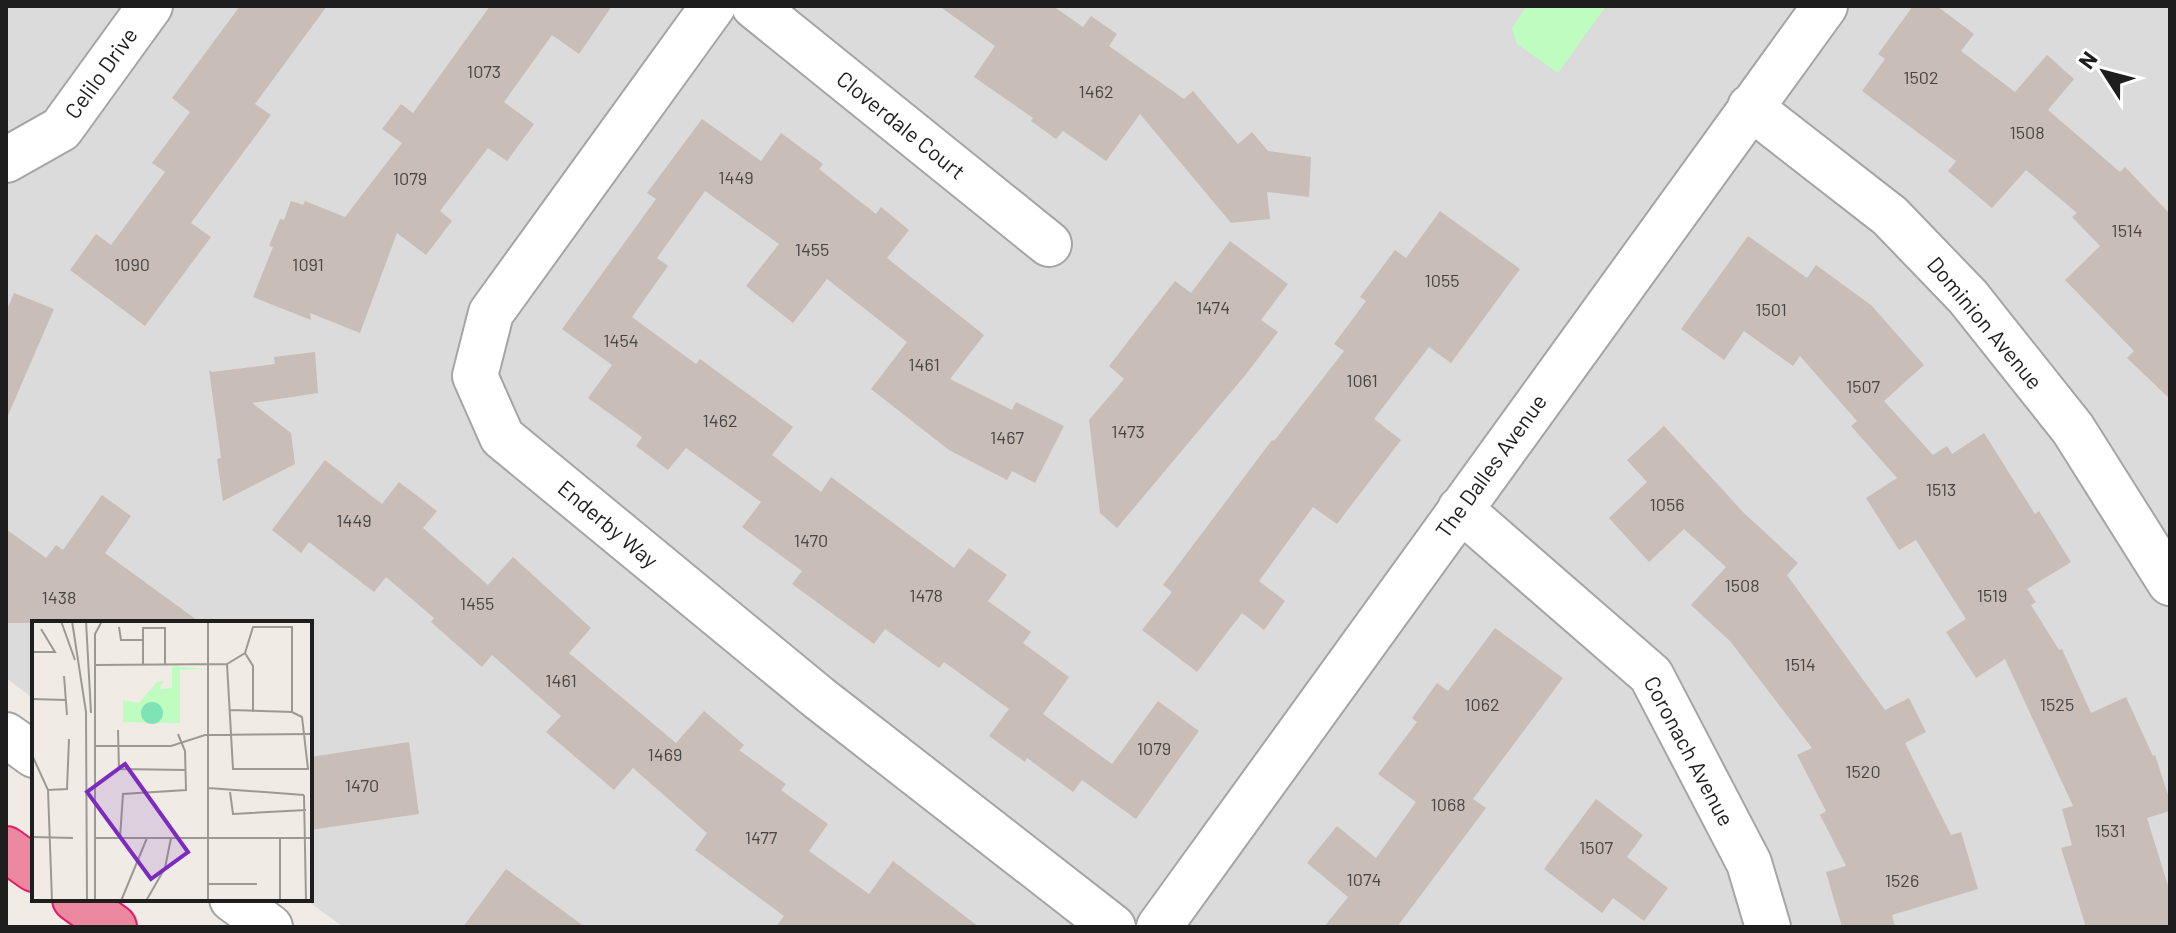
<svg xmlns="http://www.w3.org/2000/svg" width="2176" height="933" font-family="Barlow,sans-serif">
	<rect width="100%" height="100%" fill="#f0ebe4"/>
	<path fill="#dcdbdb" d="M6,6H2170V927H343L305,899H310V623H34V699L6,678Z"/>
	<path fill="#befcc0" d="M1527,6H1606L1558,73L1517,44L1512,28Z"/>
	<path fill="#c8bdb7" d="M240,6H327L255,104L271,115L191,223L211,237L145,326L70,270L96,234L111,245L165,172L152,163L190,112L172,98Z
		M490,6H612L579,54L552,35L504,102L534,124L507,161L488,148L440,211L452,221L426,255L397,233L360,333L310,313L311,320L253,297L273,247L269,246L280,219L284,220L291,201L303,205L305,201L345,217L402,143L382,129L401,104L413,113Z
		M939,6H1053L1083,27L1091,16L1117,34L1109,46L1184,99L1193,91L1238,144L1252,132L1268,151L1311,157L1309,197L1267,192L1270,219L1231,223L1140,114L1106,161L1063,131L1056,139L1031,121L1033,118L974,77L995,46Z
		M1913,6H1937L1974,34L1961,51L2015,92L2047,55L2074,79L2048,110L2120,172L2125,167L2170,214V399L2127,358L2134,351L2065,280L2100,246L2072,217L2077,213L2026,170L1992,208L1948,171L1956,161L1862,91L1885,59L1878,54Z
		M702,119L761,161L781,133L823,164L819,169L876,214L881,207L909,230L887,258L984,335L950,379L1012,410L1016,402L1064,426L1035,483L1012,471L1007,480L949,450L871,389L907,342L827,279L793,323L746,286L779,244L705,191L657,258L668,266L632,317L696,364L700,359L793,427L772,455L821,492L831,477L954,568L969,548L1007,575L988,601L1031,632L1023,643L1069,677L1043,714L1112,764L1158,701L1199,731L1136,819L1082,780L1073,792L1027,758L1025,762L989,736L1009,709L944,662L939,668L885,629L874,644L792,584L802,571L742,527L761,502L686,448L668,470L636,446L642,437L588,398L612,365L562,329L656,199L647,193Z
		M1440,211L1520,269L1451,363L1429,347L1374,419L1401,440L1337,524L1313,507L1259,581L1285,601L1264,630L1242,613L1197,672L1142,630L1172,592L1163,585L1272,440L1274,441L1344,351L1334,344L1366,301L1360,297L1395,250L1406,258Z
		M1748,236L1807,278L1816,265L1871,305L1924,365L1884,401L1933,455L1947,446L1952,454L1984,433L2035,514L2039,511L2071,562L2027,589L2036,602L2031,605L2059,650L2062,649L2091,713L2126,697L2153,756L2155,755L2170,801V811L2147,818L2170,892V927H2086L2061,848L2072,845L2062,809L2073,806L2005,659L1976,678L1946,632L1966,619L1916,540L1899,550L1866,498L1897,478L1851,426L1857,421L1800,356L1793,366L1744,331L1724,360L1681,329Z
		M1230,241L1288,284L1261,320L1278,332L1247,373L1117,528L1100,513L1089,420L1124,379L1109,366L1175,281L1191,293Z
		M14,293L54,309L6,420V312Z
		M315,352L318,393L252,403L291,433L295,464L223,501L217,459L221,458L209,370L212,372L275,364L274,357Z
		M1664,426L1744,513L1798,563L1787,575L1885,710L1909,698L1926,732L1905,743L1951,835L1961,832L1978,889L1892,915L1895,927H1842L1826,872L1846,866L1820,815L1826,811L1797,755L1812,748L1730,641L1691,605L1726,567L1684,529L1649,562L1609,518L1647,482L1627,460Z
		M325,460L382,504L399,482L437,511L423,528L488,585L513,557L591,628L569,653L676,743L704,711L744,745L739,750L786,784L781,790L828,824L809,851L869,894L893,861L979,927H776L784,916L695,850L707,833L633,768L614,790L546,732L561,716L492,655L482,667L431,622L434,618L386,577L374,592L309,542L301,553L272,530Z
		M102,495L131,516L105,553L201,623H6V529L46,558L56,545L63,550Z
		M1495,628L1563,678L1473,799L1486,808L1397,927H1324L1348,897L1307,863L1337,826L1376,858L1416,802L1378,774L1417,722L1412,718L1437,683L1448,691Z
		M409,742L419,814L310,830V757Z
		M1596,799L1643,835L1627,857L1668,888L1644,921L1613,898L1602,913L1544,869Z
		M506,869L585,927H463Z"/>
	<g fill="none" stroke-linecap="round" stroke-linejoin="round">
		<defs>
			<path id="minor" d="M713,6L491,313L475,376L502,437L819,698L1113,927
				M754,6L1049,244
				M1750,107L1890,216L1968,297L2073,429L2170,583
				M6,160L61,129L150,6
				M1460,509L1651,675L1749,863L1768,927
				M6,735L34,755
				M232,899L270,927
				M1159,927L1825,6"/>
			<path id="highway" d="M6,849L34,869
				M75,899L114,927"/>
		</defs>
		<use href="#minor" stroke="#a5a5a5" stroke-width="48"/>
		<use href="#highway" stroke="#e41b6a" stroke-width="48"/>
		<use href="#minor" stroke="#fff" stroke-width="44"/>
		<use href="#highway" stroke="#eb879f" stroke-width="44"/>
	</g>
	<g text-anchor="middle" stroke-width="6" stroke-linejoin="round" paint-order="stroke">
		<g font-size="18" fill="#484644">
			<text x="484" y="78">1073</text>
			<text x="1921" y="84">1502</text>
			<text x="1096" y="98">1462</text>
			<text x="2027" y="139">1508</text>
			<text x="736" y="184">1449</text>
			<text x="410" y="185">1079</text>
			<text x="2127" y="237">1514</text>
			<text x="812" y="256">1455</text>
			<text x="132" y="271">1090</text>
			<text x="308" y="271">1091</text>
			<text x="1442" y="287">1055</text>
			<text x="1213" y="314">1474</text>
			<text x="1771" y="316">1501</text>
			<text x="621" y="347">1454</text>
			<text x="924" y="371">1461</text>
			<text x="1362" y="387">1061</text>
			<text x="1863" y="393">1507</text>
			<text x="720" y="427">1462</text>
			<text x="1128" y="438">1473</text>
			<text x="1007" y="444">1467</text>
			<text x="1941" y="496">1513</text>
			<text x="1667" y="511">1056</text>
			<text x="354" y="527">1449</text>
			<text x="811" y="547">1470</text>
			<text x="1742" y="592">1508</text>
			<text x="926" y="602">1478</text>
			<text x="1992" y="602">1519</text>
			<text x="59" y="604">1438</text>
			<text x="477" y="610">1455</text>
			<text x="1800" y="671">1514</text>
			<text x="561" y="687">1461</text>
			<text x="1482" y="711">1062</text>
			<text x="2057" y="711">1525</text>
			<text x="1154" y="755">1079</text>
			<text x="665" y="761">1469</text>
			<text x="1863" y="778">1520</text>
			<text x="362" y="792">1470</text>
			<text x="1448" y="811">1068</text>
			<text x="2110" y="837">1531</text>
			<text x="761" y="844">1477</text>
			<text x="1596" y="854">1507</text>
			<text x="1364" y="886">1074</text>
			<text x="1902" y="887">1526</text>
		</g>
		<g font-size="22" fill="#1e1e1e" stroke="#fff">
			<text transform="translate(101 73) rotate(-54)" y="8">Celilo Drive</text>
			<text transform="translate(901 125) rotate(39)" y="8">Cloverdale Court</text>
			<text transform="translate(1985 323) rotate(50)" y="8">Dominion Avenue</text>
			<text transform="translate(1491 466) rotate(-54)" y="8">The Dalles Avenue</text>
			<text transform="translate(608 524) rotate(40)" y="8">Enderby Way</text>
			<text transform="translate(1689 751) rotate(62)" y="8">Coronach Avenue</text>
		</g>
	</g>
	<g transform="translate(32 621)">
		<rect width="280" height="280" fill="#f0ebe4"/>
		<path d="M140,45L173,48L148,49V102L91,101V79L107,82L125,61L132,60L127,68L140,67Z" fill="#befcc0"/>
		<path d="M109 92a11 11 0 1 1 22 0a11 11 0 1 1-22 0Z" fill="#7ee3b7"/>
		<path fill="none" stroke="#9c9995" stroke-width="2" d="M29,0L43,39M40,0L54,91L55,280M54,0L59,92M176,0V280M87,6L89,19H111M0,31H23L9,8M213,32L221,45V91M195,43L201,148H276L270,96L260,91L198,89M63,44L195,43L213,32L221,6H260V91M111,44V7H133V44M32,55L35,94M0,78L34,79M86,109L87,148L154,149M63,125H139L173,114L280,113M0,134L16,169L20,280M176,167L272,174M16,169L35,168L37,118M198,171L201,193L274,189M272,174L274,280M0,216L41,217M63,217H280M88,217L91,173L154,169L153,130L146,113M248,217V280M176,263H225M63,280V13L70,0M89,280L115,217M114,280L133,247L139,217"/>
		<path fill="#7b2cbf" fill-opacity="0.15" stroke="#7b2cbf" stroke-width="4" d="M93,143L156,231L119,258L55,171Z"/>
		<rect width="280" height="280" fill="none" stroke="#1e1e1e" stroke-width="4"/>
	</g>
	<rect width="2176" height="933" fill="none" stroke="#1e1e1e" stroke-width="16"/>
	<g transform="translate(2104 72) rotate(306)" stroke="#ffffff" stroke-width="6" paint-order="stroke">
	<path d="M0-6L14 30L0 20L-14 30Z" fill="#1e1e1e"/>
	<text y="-12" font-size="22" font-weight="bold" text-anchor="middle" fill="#1e1e1e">N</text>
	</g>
</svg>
